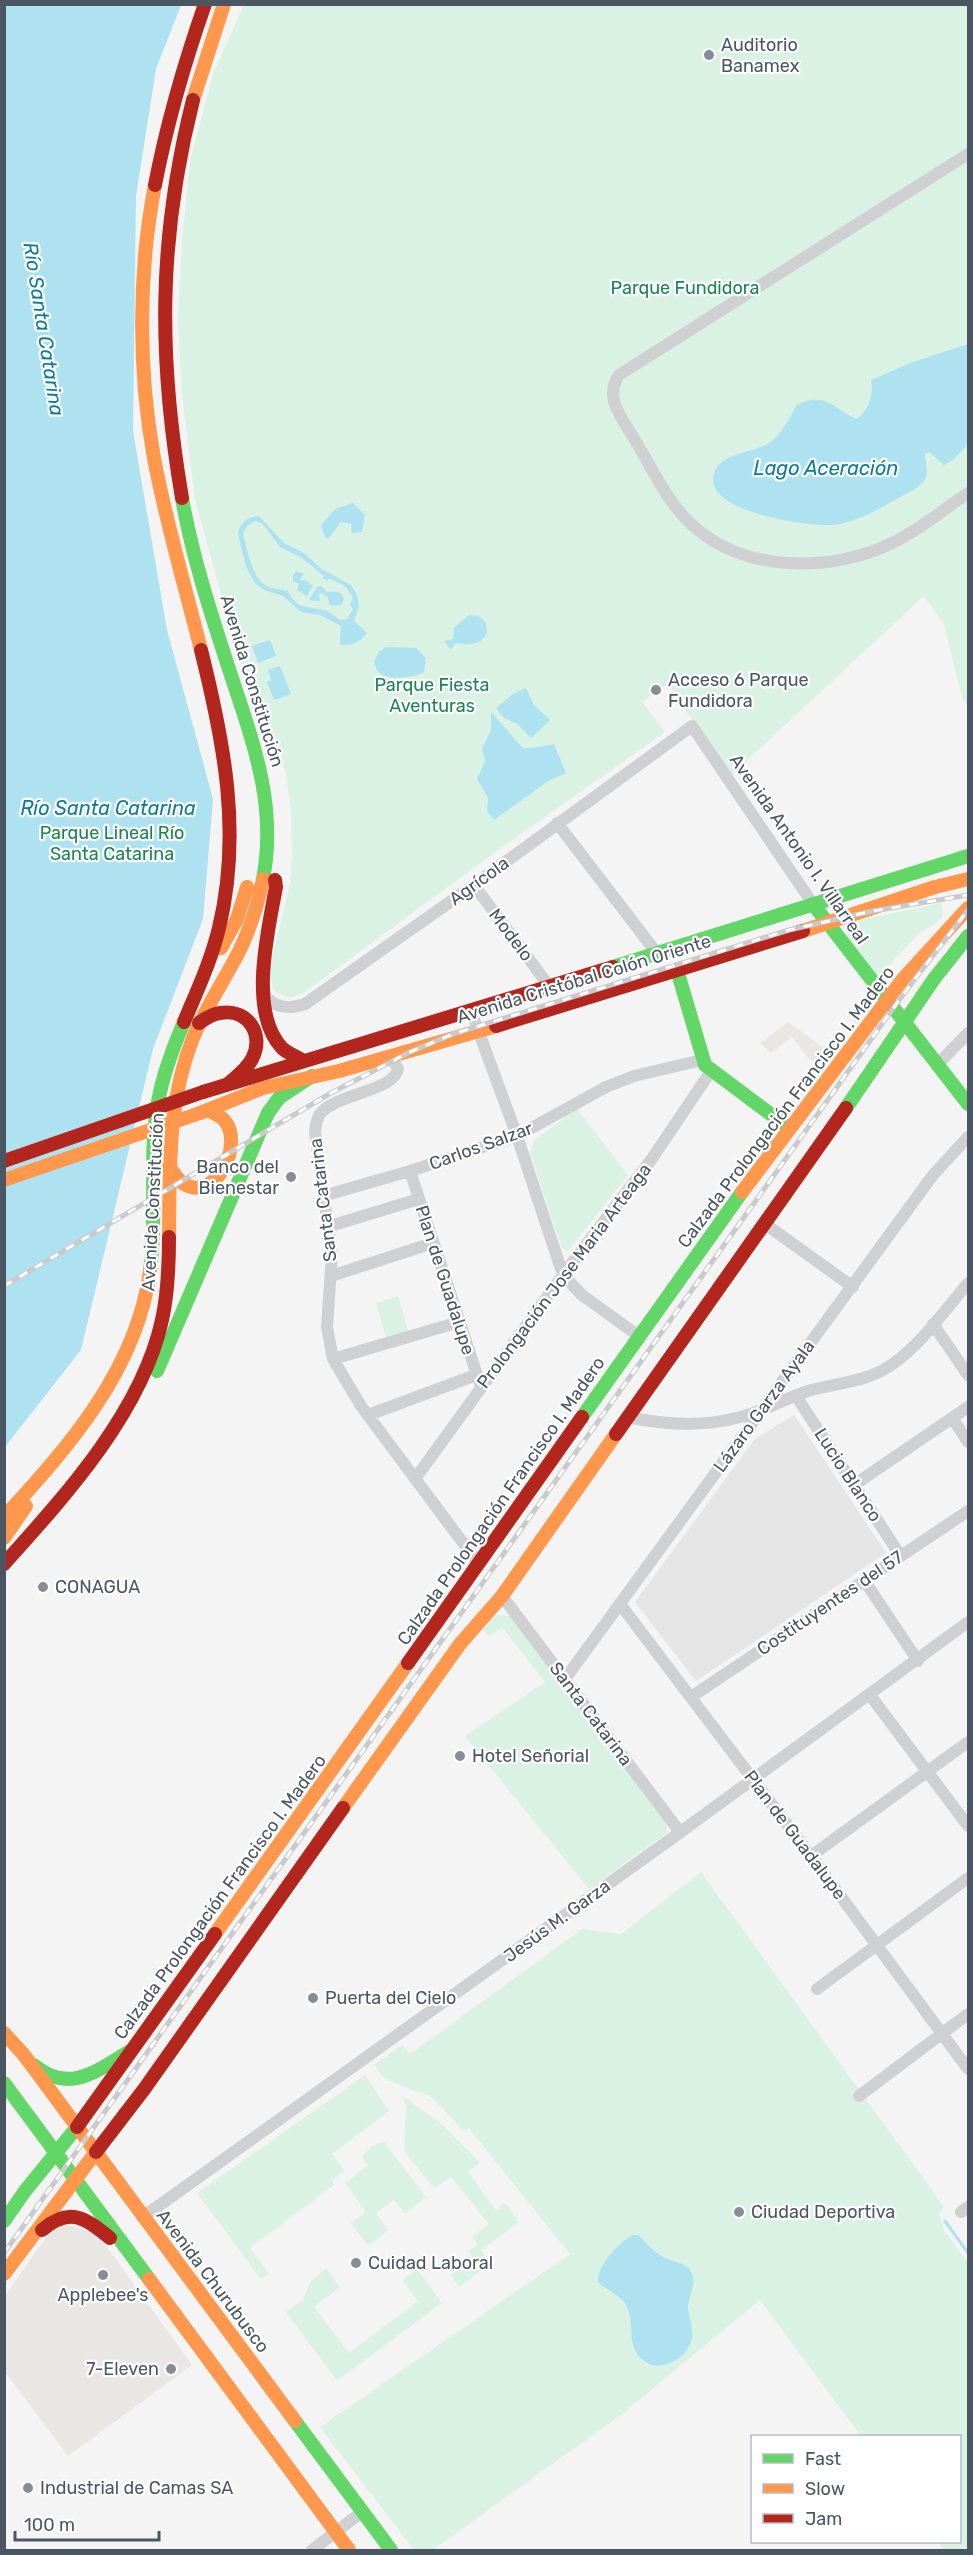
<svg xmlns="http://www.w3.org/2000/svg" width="973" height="2555" font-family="Rubik,sans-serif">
	<rect width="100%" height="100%" fill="#f4f4f4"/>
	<path fill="#e8e7e3" d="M788,1022L827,1050L818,1065L810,1060L792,1037L771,1053L760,1043Z
		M61,2224L97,2233L192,2365L68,2456L5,2372V2296L49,2233Z"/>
	<path fill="#e6e5e6" d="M794,1415L886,1553L696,1681L635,1602L755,1439Z"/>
	<path fill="#d9f2e3" d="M244,5H968V706L962,698L944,624L924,596L730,776L668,684L642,702L665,732L483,861L304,993L290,998L277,993L273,988L269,972L290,883L292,857L291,810L285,769L236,648L195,500L182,394L178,316L182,241L190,161L213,74Z
		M942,903L943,916L938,922L920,932L877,979L846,937L849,922Z
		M577,1109L628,1175L568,1251L562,1248L530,1153L534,1140Z
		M398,1296L409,1334L387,1340L376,1303Z
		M494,1615L512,1616L667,1822V1833L589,1889L465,1736L545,1682L502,1627L489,1637L483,1629Z
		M701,1872L944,2207L939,2214L944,2230L968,2263V2550H944L938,2542H960V2436H861L760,2300L622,2414L433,2550H414L320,2427L570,2254L469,2128L463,2131L433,2098L385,2079L374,2065L402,2045L410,2054L582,1929L621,1934Z
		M365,2075L389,2111L332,2154L345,2171L332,2180L334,2185L250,2248L269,2274L261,2279L197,2193Z
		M401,2095L442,2124L480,2163L468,2172L496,2210L505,2203L519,2222L481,2250L490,2264L459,2287L451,2275L473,2258L468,2251L477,2244L472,2237L489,2224L451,2177L434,2188L404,2151L406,2105Z
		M384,2142L426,2197L405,2214L394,2200L376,2213L388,2230L368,2246L351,2223L366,2212L345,2183L368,2165L362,2157C369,2150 373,2143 384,2142Z
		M326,2268L340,2287L314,2307L349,2353L418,2301L403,2280L417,2269L442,2303L337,2381L286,2312L303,2300L311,2281Z"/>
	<path fill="#aee2f0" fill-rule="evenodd" d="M5,5H181L156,69L136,196L133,431L167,630L213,799L203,919L153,1049L81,1350L5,1447Z
		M968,344V444L954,459L944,465L929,452L925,454C925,461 928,470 926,477C921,488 907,493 897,499C877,510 853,524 830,525C806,526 697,511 715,471C724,450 760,454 774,439C784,430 790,416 797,405C826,391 833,409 857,419C869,410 874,394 871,380L913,362Z
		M353,503L365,515L362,532H356L352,534L351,524L341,522L328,539L325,537L321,525L335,509Z
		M259,516L284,543L304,553L320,568L351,585L357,595L359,606L354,621L367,633C361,642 351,646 340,645L341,626L320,615L301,612L283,596L264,590L255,583L246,567L238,534C239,523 249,516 259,516ZM255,521L262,523L280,547L302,558L324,576L322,578L327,581L329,578L345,586L353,597L350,605L353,609L347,619L340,620C335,616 329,611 323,610C303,605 297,610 287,589L286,591C280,589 273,589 267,586C252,580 247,548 243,534L247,526Z
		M297,571L304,574L299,580H305L313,586L307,596L297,590L299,583L293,582V575Z
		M321,586L327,592C335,592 342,590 344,600L341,605L330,606L327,596L321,593L319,594L320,601L309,600L317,587Z
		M469,615C477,615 481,617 486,623L487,634C480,645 466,646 455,643L451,650L444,641L453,639L454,628Z
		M270,640L276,656L258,663L252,646Z
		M386,647L416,648L426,658L424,672C414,678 384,682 377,670C375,667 375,664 374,661L379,652Z
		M280,666L291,694L274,700L267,682L271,680L268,670Z
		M526,688L534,705L550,720L531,738L517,724L504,718L496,708L513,694Z
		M491,712L523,748H533L554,744L566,773L548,781L494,820L487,811L488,798L477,779L485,761L482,749L491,730Z
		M633,2235H638C647,2243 654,2253 666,2258C676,2263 688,2263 692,2274C696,2285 689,2295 688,2306C688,2316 694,2327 692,2338C688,2359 660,2374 643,2360C625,2346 636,2323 626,2305C621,2295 606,2290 598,2282C597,2265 619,2242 633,2235Z"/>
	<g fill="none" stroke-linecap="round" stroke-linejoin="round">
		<path stroke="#aee2f0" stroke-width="3" d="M945,2221L968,2253"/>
		<path stroke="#ced0d2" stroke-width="12" d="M968,154L619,375C603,398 623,419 635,440C652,468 666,500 690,523C742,573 831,573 892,543C918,531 944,509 968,493
			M557,823L656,952
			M474,885L549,986
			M263,993C274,1008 288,1010 305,1004L474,885L692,726L813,904
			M471,1011L517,1136L563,1275L582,1295L640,1337
			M391,1057L398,1069C394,1091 335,1094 320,1114C316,1119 316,1126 315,1132L332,1254L327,1327L333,1359L361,1406L478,1563
			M938,1064L968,1033
			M410,1171L481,1387
			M323,1196L410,1171L517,1136L606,1087L634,1076L702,1060
			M765,1224L853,1287
			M327,1227L419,1199
			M331,1276L433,1243
			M933,1324L968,1375
			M333,1359L459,1322
			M796,1396L900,1555
			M368,1415L476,1375
			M627,1417C661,1424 702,1427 736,1418C760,1413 784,1399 808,1391C839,1382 867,1383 894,1363C921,1344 947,1308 968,1283
			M953,1419L968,1442
			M415,1479L563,1275L651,1160L711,1071
			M854,1485L968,1407
			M864,1580L918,1661
			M502,1596L680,1832
			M620,1604L811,1856L968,2069
			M565,1679L933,1175L968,1137
			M870,1695L968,1826
			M691,1697L968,1511
			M811,1856L968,1742
			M817,1989L968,1878
			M859,2096L968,2014
			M961,2212L968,2207
			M143,2217L671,1839L968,1622
			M312,2550L362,2512"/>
		<path stroke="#63d668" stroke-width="14" d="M182,498C192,555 210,611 228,666C251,737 278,803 263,879
			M813,904L968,1104
			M613,967L968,856
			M677,970L705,1065L789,1128
			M846,1108L934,979L968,936
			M150,1271C157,1222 150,1173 155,1124C158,1088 170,1055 184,1022
			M157,1371L268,1113L279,1098L312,1076
			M582,1417L742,1192
			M34,2065C69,2095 98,2070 130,2051
			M4,2083L149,2279
			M4,2221L25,2191L77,2127
			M295,2421L391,2550"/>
		<path stroke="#ff974d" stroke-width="14" d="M193,100L224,4
			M155,185C138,273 138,370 154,458C166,523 185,586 201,650
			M803,931L935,887L968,879
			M221,948L237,919L247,887
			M200,1113L263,1088L339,1071L496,1026
			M169,1166C173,1171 178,1181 184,1184C216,1203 245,1143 224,1120C221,1116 213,1113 208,1110
			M742,1192L903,979L968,908
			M169,1237C170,1169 167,1103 193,1038C204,1011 220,987 234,961C248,936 257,908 263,879
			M4,1517C69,1447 137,1369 150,1271
			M4,1538L26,1506
			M343,1808L460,1644L502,1596L616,1434
			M215,1934L408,1663
			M4,2033L24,2055L295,2421
			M4,2274L96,2152
			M149,2279L349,2550"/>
		<path stroke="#b3261e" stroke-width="14" d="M155,185C167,123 184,64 205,4
			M182,498C158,357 158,239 193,100
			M275,880L276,887C268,931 248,1012 282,1048C287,1053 296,1056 302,1060
			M184,1022C197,991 211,961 219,928C242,833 224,742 201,650
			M199,1023C206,1018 212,1014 220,1013C248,1008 265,1035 252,1059C247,1069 237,1076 229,1083
			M496,1026L803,931
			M203,1092L613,967
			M616,1434L846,1108
			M4,1564C65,1496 142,1412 162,1320C168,1293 169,1265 169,1237
			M408,1663L582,1417
			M77,2127L215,1934
			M96,2152L145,2088L343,1808
			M42,2230C70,2206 85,2218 110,2238"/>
		<defs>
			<path id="rail" d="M4,1286L331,1093L410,1052L453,1034L789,930L873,911L968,895
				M4,2253L902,996L968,910"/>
		</defs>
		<use href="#rail" stroke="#c9cacc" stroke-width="5"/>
		<use href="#rail" stroke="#fff" stroke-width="3" stroke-dasharray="9" stroke-linecap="butt"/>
		<path stroke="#ff974d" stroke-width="14" d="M4,1180L200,1113"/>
		<path stroke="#b3261e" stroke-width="14" d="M4,1161L203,1092"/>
	</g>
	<g fill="#868d94" stroke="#fff" stroke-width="2">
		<circle cx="709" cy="55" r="6"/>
		<circle cx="656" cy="690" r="6"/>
		<circle cx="291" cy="1177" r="6"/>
		<circle cx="43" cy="1587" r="6"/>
		<circle cx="460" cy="1756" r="6"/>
		<circle cx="313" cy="1998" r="6"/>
		<circle cx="739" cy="2212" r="6"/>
		<circle cx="356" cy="2263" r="6"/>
		<circle cx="103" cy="2275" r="6"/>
		<circle cx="171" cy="2369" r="6"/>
		<circle cx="28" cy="2488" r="6"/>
	</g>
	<g text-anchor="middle" stroke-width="4.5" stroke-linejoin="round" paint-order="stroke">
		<g font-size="18" fill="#4a5661" stroke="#fff" text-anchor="start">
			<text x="721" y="51">Auditorio<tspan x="721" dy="21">Banamex</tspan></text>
			<text x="668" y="686">Acceso 6 Parque<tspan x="668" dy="21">Fundidora</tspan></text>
			<text x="279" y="1173" text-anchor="end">Banco del<tspan x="279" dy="21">Bienestar</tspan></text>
			<text x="55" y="1593">CONAGUA</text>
			<text x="472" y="1762">Hotel Señorial</text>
			<text x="325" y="2004">Puerta del Cielo</text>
			<text x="751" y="2218">Ciudad Deportiva</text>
			<text x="368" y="2269">Cuidad Laboral</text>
			<text x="103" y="2301" text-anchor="middle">Applebee's</text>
			<text x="159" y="2375" text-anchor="end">7-Eleven</text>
			<text x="40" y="2494">Industrial de Camas SA</text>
		</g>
		<g font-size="18" fill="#17864f" stroke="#fff">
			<text x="685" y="294">Parque Fundidora</text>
			<text x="432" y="691">Parque Fiesta<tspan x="432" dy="21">Aventuras</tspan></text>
			<text x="112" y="839">Parque Lineal Río<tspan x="112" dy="21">Santa Catarina</tspan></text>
		</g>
		<g font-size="18" fill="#4a5661" stroke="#fff">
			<text transform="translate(252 681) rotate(73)" y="6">Avenida Constitución</text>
			<text transform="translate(799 849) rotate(55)" y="6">Avenida Antonio I. Villarreal</text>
			<text transform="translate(479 881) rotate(-36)" y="6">Agrícola</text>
			<text transform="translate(511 935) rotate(53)" y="6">Modelo</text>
			<text transform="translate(584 979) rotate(-17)" y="6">Avenida Cristóbal Colón Oriente</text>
			<text transform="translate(786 1107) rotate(-53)" y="6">Calzada Prolongación Francisco I. Madero</text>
			<text transform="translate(481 1146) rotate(-20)" y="6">Carlos Salzar</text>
			<text transform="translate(323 1200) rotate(-97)" y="6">Santa Catarina</text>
			<text transform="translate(153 1202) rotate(-87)" y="6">Avenida Constitución</text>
			<text transform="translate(564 1276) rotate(-53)" y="6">Prolongación Jose Maria Arteaga</text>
			<text transform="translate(445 1280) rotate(72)" y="6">Plan de Guadalupe</text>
			<text transform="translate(764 1406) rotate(-54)" y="6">Lázaro Garza Ayala</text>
			<text transform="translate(848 1475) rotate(57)" y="6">Lucio Blanco</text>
			<text transform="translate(501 1501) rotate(-55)" y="6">Calzada Prolongación Francisco I. Madero</text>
			<text transform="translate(830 1603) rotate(-34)" y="6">Costituyentes del 57</text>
			<text transform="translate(591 1714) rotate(53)" y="6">Santa Catarina</text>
			<text transform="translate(795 1835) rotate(53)" y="6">Plan de Guadalupe</text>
			<text transform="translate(220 1897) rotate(-54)" y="6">Calzada Prolongación Francisco I. Madero</text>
			<text transform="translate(557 1921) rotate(-36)" y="6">Jesús M. Garza</text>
			<text transform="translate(213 2281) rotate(53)" y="6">Avenida Churubusco</text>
		</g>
		<g font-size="20" font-style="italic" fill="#0c7c9b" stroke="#fff">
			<text transform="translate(44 329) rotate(81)" y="7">Río Santa Catarina</text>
			<text x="826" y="475">Lago Aceración</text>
			<text x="108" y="815">Río Santa Catarina</text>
		</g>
	</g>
	<rect width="973" height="2555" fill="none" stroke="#4a5661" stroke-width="12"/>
	<rect x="751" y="2435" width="210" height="108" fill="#ffffff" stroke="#b7bbc0" stroke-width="1.5"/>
	<rect x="763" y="2454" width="30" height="9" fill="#63d668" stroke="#b7bbc0" stroke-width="1.5"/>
	<text x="805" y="2465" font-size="18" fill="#4a5661">Fast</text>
	<rect x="763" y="2484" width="30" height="9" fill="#ff974d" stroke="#b7bbc0" stroke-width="1.5"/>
	<text x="805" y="2495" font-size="18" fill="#4a5661">Slow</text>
	<rect x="763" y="2514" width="30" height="9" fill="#b3261e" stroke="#b7bbc0" stroke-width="1.5"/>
	<text x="805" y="2525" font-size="18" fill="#4a5661">Jam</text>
	<path d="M15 2531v9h144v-9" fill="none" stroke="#4a5661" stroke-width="3"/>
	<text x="24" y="2531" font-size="18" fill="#4a5661" stroke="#ffffff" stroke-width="4.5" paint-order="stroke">100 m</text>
</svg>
